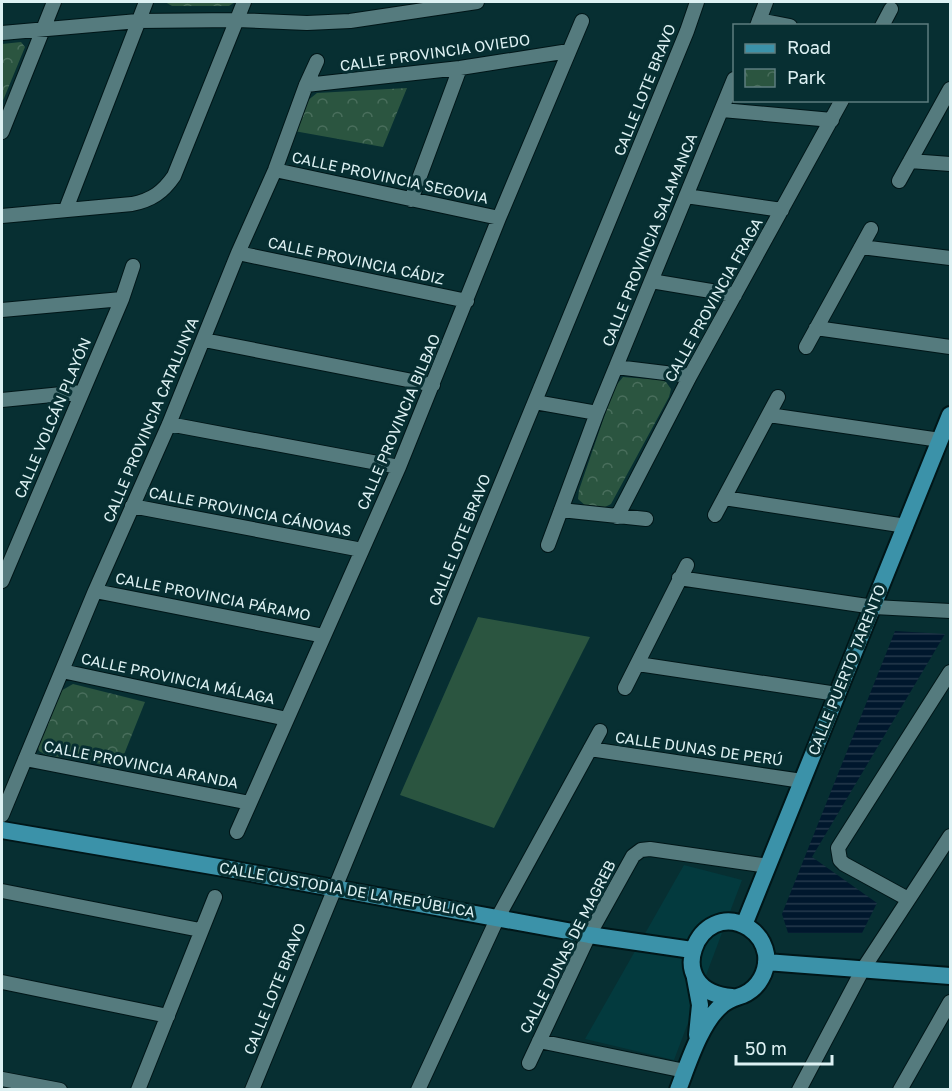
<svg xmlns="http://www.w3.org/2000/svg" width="952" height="1091" font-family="'Golos Text',sans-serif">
	<defs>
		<pattern id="park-crowns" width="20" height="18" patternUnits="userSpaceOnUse" patternTransform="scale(1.5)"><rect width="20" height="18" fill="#2b5540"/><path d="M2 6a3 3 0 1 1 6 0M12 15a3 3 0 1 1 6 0" fill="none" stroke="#496e5c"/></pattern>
		<pattern id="water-rules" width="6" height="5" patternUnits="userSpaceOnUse" patternTransform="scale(1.5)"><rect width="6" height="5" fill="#00172d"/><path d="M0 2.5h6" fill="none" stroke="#25394c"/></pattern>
	</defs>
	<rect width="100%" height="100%" fill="#072f32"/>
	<path fill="#033a3e" d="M684,865L742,880L674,1060L585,1039Z"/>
	<path fill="url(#park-crowns)" d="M165,2H235L229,6H172Z
		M21,42L25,47L2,103V44Z
		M407,88L383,147L294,131L307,101L317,93Z
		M623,377L661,380L666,382L671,389L669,397L611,504L605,507H587L578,499L579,490L614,388Z
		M73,684L145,702L119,767L46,755L39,751L37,744L59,692Z"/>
	<path fill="#2b5540" d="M478,617L590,637L494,828L400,795Z"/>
	<path fill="url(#water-rules)" d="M895,631L945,634L812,857L877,903L862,933H788L782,914Z"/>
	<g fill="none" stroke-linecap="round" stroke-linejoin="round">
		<defs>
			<path id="minor" d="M759,20L790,26
				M757,26L766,2
				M882,26L891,9
				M2,33L138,21L237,20L307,23L350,21L477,2
				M306,85L460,68L569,51
				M722,110L832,120
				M2,132L54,2
				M910,161L950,164
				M275,170L499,218
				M899,181L950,89
				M686,196L782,210
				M411,200L460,68
				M66,209L146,2
				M2,216L132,204C152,200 163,192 174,176L244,2
				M861,247L950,258
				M238,253L467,301
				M651,281L735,295
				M2,310L122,299
				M816,328L950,347
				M204,340L433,385
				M806,347L871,229
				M616,367L690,376
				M2,400L82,392
				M535,402L597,413
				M769,415L940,440
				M169,424L399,467
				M724,498L906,526
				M132,506L362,550
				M561,510L646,519
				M715,515L778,397
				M617,517L690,376L842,100
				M548,545L597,413L734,79
				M679,578L874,607L950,611
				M2,581L122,299L133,266
				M95,591L324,636
				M638,664L837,694
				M62,671L287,719
				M625,688L687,565
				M590,749L802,781
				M25,759L250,803
				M2,815L95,591L169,424L238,253L275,170L306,85L317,61
				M237,832L399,467L499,218L582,21
				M2,891L200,930
				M908,899L844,864L840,860L838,848L950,672
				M2,982L168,1016
				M539,1041L685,1071
				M529,1063L589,935L633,856L641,850L650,849L768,866
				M2,1079L60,1090
				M138,1090L215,897
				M252,1090L687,31L697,2
				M418,1090L498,917L600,731
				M799,1090L863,969L950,836
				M900,1090L950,1002"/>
			<path id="major" d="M2,830L224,868L589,935L692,950
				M744,925L950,415
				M766,962L950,976
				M695,978L700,1005L697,1035
				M678,1090C688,1064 701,1022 722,1005C729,999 735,998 743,995C759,988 768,971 766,954C764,943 758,934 749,928C698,896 659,992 732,997"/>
		</defs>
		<use href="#minor" stroke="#001618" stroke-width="16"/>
		<use href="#major" stroke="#001618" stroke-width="20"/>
		<use href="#minor" stroke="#557b7e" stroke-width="14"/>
		<use href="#major" stroke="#3b92a9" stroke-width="16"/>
	</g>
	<g text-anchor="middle" stroke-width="6" stroke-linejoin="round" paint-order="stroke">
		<g font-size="15" fill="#ddf1f3" stroke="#072f32">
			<text transform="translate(435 53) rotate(-8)" y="5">CALLE PROVINCIA OVIEDO</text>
			<text transform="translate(645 90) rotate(-68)" y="5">CALLE LOTE BRAVO</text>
			<text transform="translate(390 178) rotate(12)" y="5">CALLE PROVINCIA SEGOVIA</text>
			<text transform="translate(650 240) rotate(-68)" y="5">CALLE PROVINCIA SALAMANCA</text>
			<text transform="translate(356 261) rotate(12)" y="5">CALLE PROVINCIA CÁDIZ</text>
			<text transform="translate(714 300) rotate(-61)" y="5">CALLE PROVINCIA FRAGA</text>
			<text transform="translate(53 418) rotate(-67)" y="5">CALLE VOLCÁN PLAYÓN</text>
			<text transform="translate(151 420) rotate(-67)" y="5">CALLE PROVINCIA CATALUNYA</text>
			<text transform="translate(399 422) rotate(-67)" y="5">CALLE PROVINCIA BILBAO</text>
			<text transform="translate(250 512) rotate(11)" y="5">CALLE PROVINCIA CÁNOVAS</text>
			<text transform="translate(460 540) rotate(-68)" y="5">CALLE LOTE BRAVO</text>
			<text transform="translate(213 597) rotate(11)" y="5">CALLE PROVINCIA PÁRAMO</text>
			<text transform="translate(847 670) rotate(-68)" y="5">CALLE PUERTO TARENTO</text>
			<text transform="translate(178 679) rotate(12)" y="5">CALLE PROVINCIA MÁLAGA</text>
			<text transform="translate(699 749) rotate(8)" y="5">CALLE DUNAS DE PERÚ</text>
			<text transform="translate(141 765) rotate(11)" y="5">CALLE PROVINCIA ARANDA</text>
			<text transform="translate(347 890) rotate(10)" y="5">CALLE CUSTODIA DE LA REPÚBLICA</text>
			<text transform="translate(568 947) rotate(-63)" y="5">CALLE DUNAS DE MAGREB</text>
			<text transform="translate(275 989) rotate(-68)" y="5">CALLE LOTE BRAVO</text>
		</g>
	</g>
	<rect width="952" height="1091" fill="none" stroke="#ddf1f3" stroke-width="6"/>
	<rect x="733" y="24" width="195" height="78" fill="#072f32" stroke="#5d7d7f" stroke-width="1.5"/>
	<rect x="745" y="44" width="30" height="9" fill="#3b92a9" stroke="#5d7d7f" stroke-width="1.5"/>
	<text x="787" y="54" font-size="18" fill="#ddf1f3">Road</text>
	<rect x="745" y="69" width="30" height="18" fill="url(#park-crowns)" stroke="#5d7d7f" stroke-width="1.5"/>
	<text x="787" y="84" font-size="18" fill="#ddf1f3">Park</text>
	<path d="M736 1055v9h96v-9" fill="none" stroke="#ddf1f3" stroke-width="3"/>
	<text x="745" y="1055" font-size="18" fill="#ddf1f3" stroke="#072f32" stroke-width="4.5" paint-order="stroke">50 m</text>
</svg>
